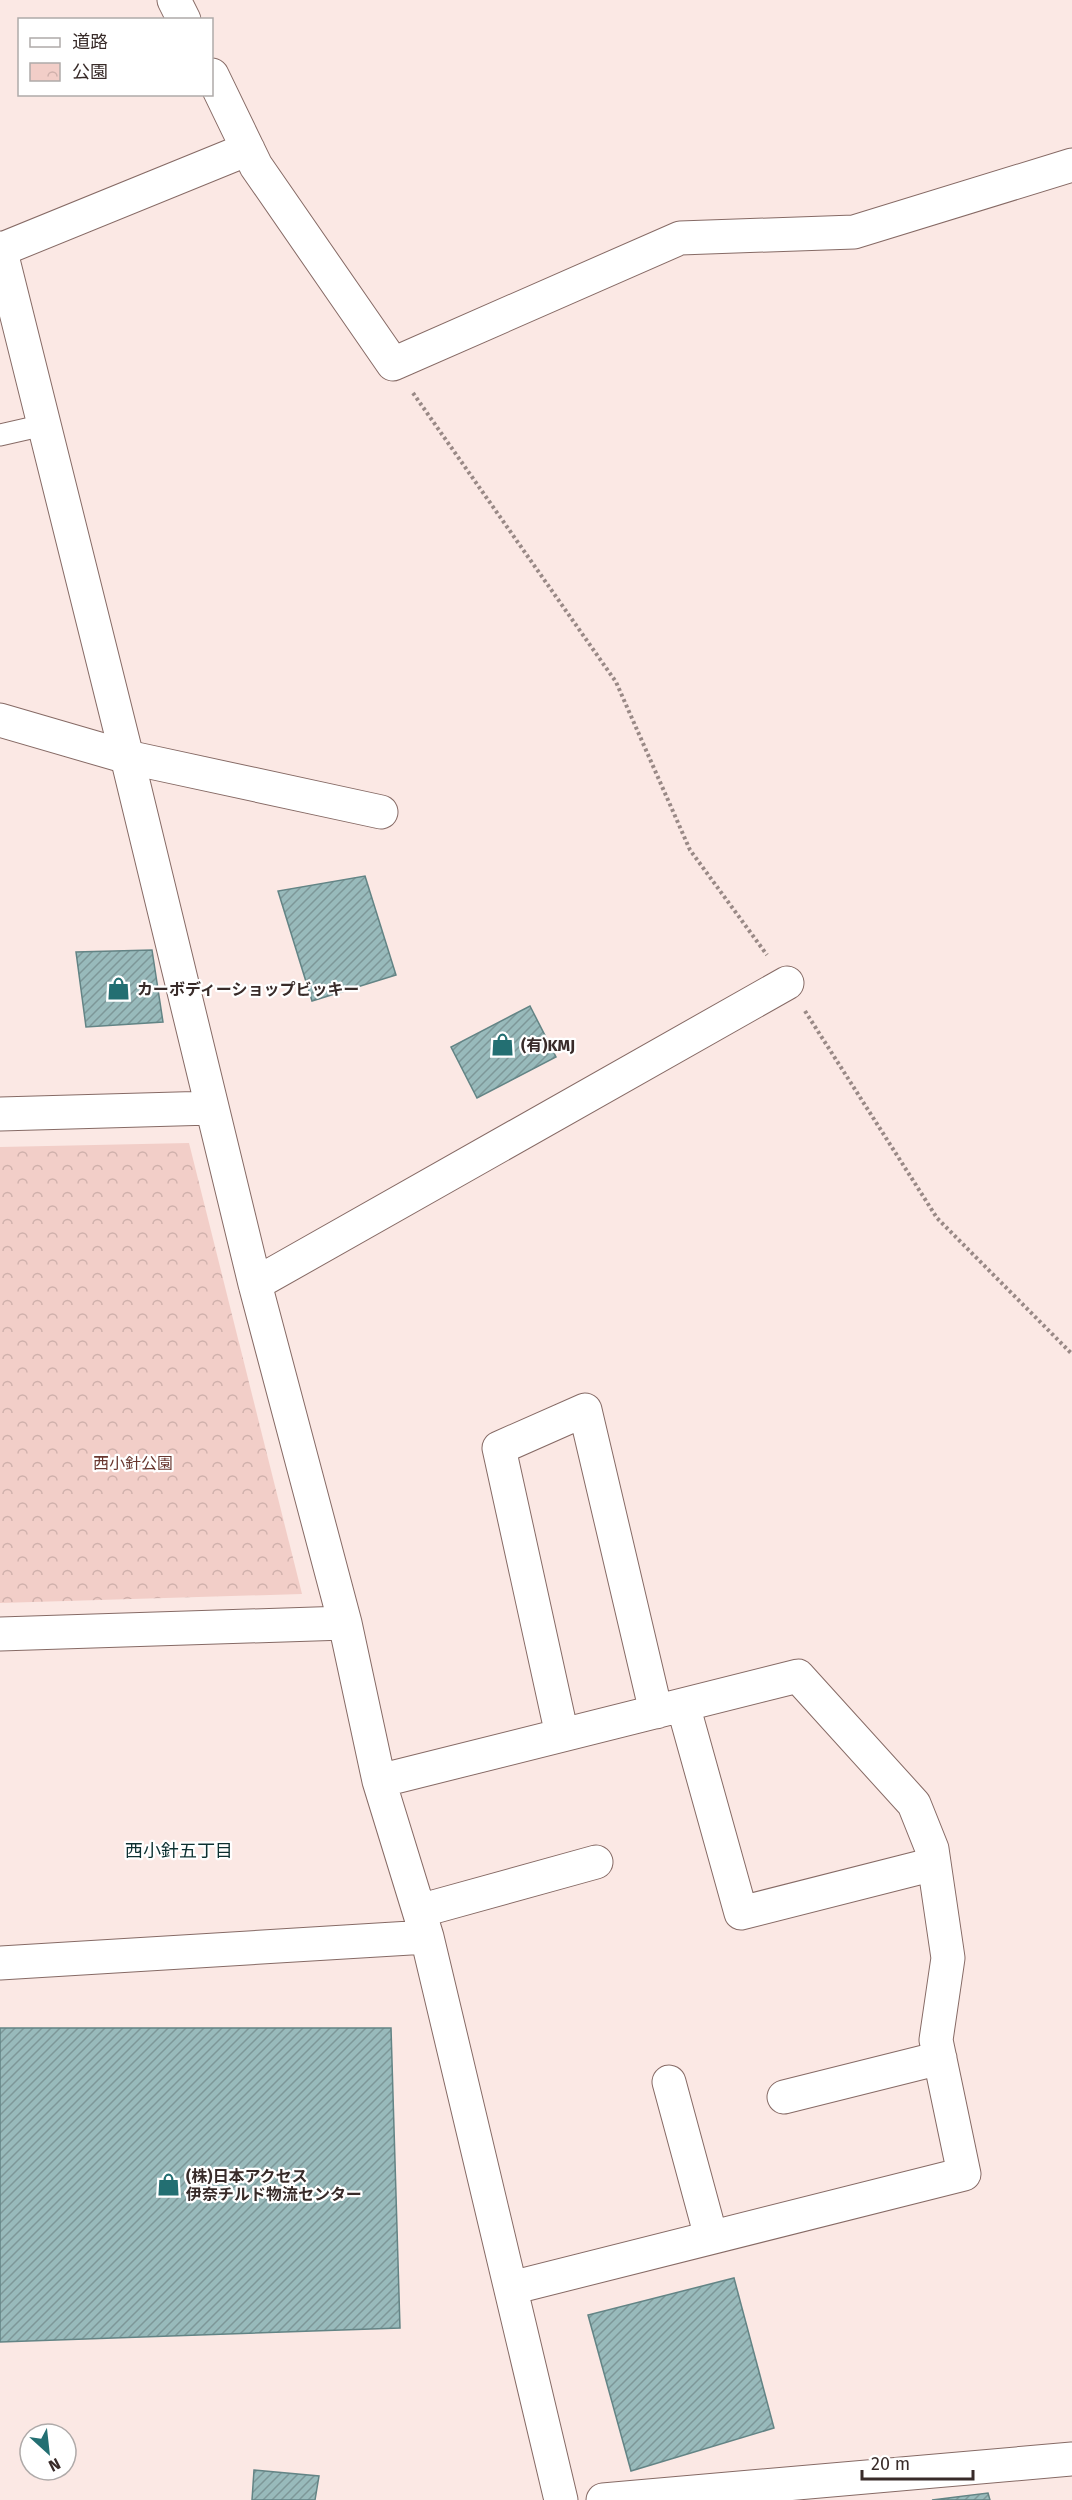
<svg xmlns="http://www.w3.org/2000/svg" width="1072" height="2500" font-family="'Fira Sans','Noto Sans JP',sans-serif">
	<defs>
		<pattern id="park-crowns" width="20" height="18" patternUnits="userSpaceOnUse" patternTransform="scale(1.5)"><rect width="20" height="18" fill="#f2cec8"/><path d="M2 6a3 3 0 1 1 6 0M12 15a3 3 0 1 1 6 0" fill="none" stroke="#d0b1ac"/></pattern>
		<pattern id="building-hatch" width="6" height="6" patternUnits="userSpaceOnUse" patternTransform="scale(1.5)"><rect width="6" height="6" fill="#98babb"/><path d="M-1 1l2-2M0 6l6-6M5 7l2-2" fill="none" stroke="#7d9798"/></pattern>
	</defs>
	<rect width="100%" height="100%" fill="#fbe8e4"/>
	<path fill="url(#park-crowns)" d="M189,1143L302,1594L0,1603V1147Z"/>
	<path fill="url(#building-hatch)" stroke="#638485" stroke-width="1.5" d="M365,876L396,975L312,1001L278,891Z
		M152,950L163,1022L86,1027L76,952Z
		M530,1006L556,1057L477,1098L451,1047Z
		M0,2028H391L400,2328L0,2342Z
		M734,2278L774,2428L631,2471L588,2315Z
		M254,2470L319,2476L315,2500H252Z
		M988,2493L990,2500H932Z"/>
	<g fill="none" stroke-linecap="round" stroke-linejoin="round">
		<defs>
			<path id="lane" d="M0,435L44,425"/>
			<path id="street" d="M174,0L184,20
				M212,75L256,166L393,364L680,238L854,232L1072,165
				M0,248L127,757L255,1284L345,1623L379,1781L427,1937L561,2500
				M0,250L248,149
				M0,1114L212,1108
				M255,1284L787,983
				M0,1634L345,1623
				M683,1705L741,1913L934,1864
				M562,1735L499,1448L585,1410L656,1712
				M379,1781L798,1676L914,1804L932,1849L948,1958L936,2040L964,2174L511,2288
				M419,1911L596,1862
				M0,1963L427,1937
				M669,2082L711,2237
				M784,2097L940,2058
				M603,2500L1072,2459"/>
			<path id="secondary" d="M0,720L127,757L381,812"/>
		</defs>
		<use href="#lane" stroke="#866a65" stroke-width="23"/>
		<use href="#street" stroke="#866a65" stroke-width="35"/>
		<use href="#secondary" stroke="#866a65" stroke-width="35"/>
		<path stroke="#998986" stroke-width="4" stroke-dasharray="3 3" stroke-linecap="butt" d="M413,393L616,682L690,850L767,955
			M805,1011L937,1218L1072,1354"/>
		<use href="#lane" stroke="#fff" stroke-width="21"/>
		<use href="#street" stroke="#fff" stroke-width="33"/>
		<use href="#secondary" stroke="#fff" stroke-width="33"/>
	</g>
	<defs>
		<symbol id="shop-bare" viewBox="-9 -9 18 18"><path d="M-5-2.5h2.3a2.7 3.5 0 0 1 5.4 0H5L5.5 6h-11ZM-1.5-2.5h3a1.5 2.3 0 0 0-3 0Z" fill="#236f72" stroke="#fff" stroke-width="2.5" paint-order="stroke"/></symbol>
	</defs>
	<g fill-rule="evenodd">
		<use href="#shop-bare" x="102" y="972" width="33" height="33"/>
		<use href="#shop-bare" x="486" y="1028" width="33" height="33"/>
		<use href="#shop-bare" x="152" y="2168" width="33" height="33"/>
	</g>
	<g text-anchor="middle" stroke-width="4.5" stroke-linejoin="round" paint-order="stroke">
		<g font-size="16" font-weight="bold" fill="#382b29" stroke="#fff" text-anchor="start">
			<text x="137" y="995">カーボディーショップビッキー</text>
			<text x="521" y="1051">(有)KMJ</text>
			<text x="186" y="2182">(株)日本アクセス<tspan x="186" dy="18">伊奈チルド物流センター</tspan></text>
		</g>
		<g font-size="16" fill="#69372f" stroke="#fff">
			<text x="133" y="1469">西小針公園</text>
		</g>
		<g font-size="18" fill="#0c3031" stroke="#fff">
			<text x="179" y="1857">西小針五丁目</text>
		</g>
	</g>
	<rect x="18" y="18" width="195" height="78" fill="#ffffff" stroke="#afaaa9" stroke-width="1.5"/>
	<rect x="30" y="38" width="30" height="9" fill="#ffffff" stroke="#afaaa9" stroke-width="1.5"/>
	<text x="72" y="48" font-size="18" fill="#382b29">道路</text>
	<rect x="30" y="63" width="30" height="18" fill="url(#park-crowns)" stroke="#afaaa9" stroke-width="1.5"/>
	<text x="72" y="78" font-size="18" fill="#382b29">公園</text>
	<g transform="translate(48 2452) rotate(153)"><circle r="28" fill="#ffffff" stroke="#afaaa9" stroke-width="1.5"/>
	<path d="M0-4.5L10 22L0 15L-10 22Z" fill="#236f72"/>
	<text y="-9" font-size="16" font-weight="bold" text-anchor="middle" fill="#382b29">N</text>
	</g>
	<path d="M862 2470v9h111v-9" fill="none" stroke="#382b29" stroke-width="3"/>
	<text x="871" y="2470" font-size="18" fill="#382b29" stroke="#ffffff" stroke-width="4.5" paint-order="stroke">20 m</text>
</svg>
